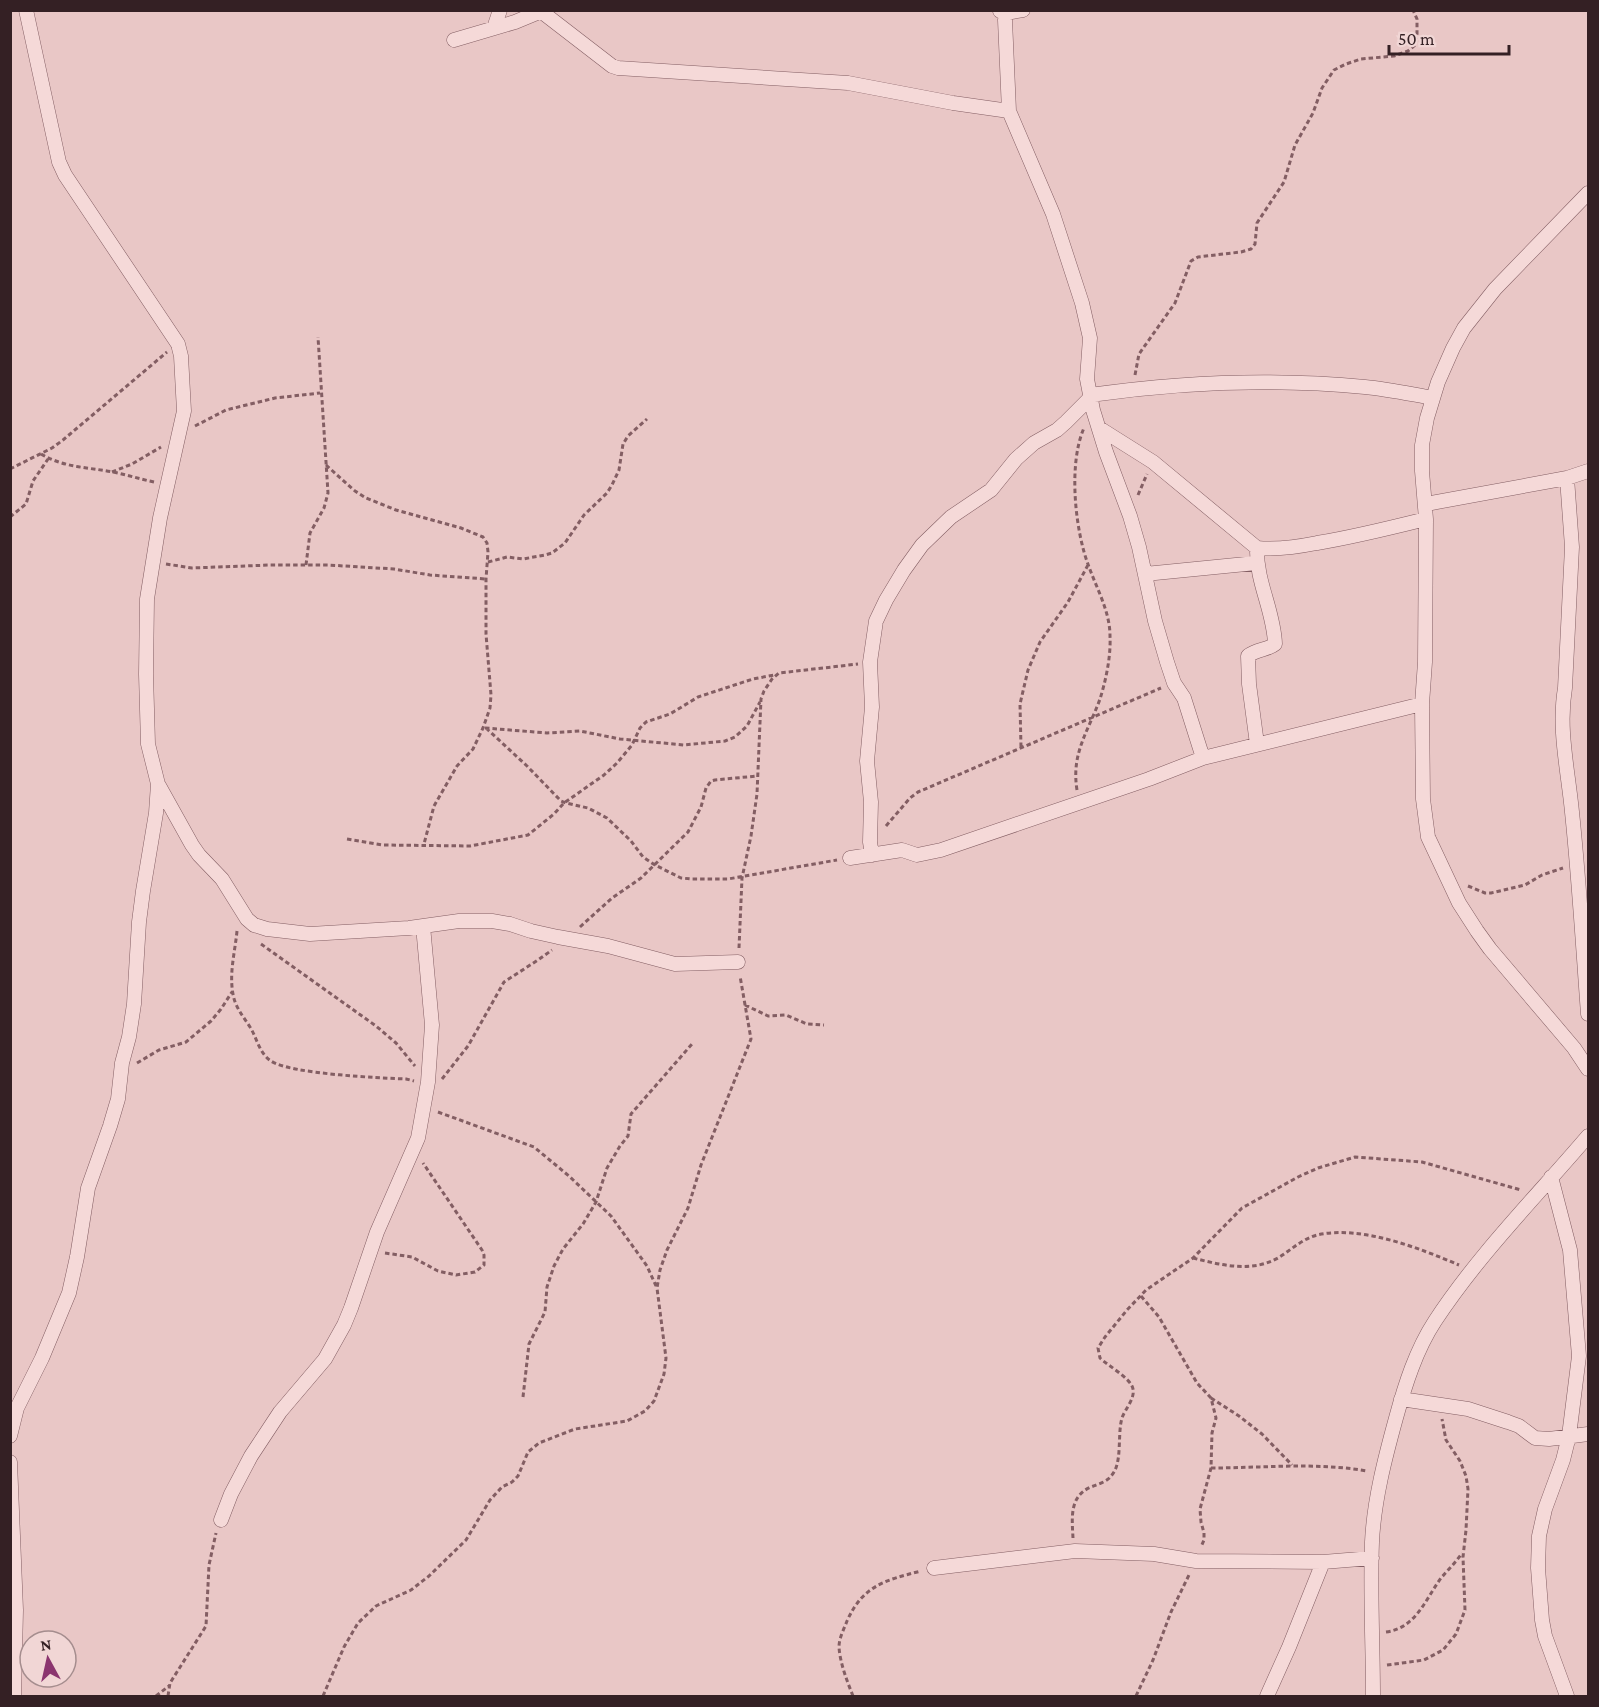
<svg xmlns="http://www.w3.org/2000/svg" width="1599" height="1707" font-family="'Crimson Pro',serif">
	<rect width="100%" height="100%" fill="#e9c7c6"/>
	<g fill="none" stroke-linecap="round" stroke-linejoin="round">
		<defs>
			<path id="street" d="M26,10L59,162L65,175L178,344L181,356L184,411L160,518L147,599L146,674L148,744L158,784L192,845L199,855L222,879L247,919L254,925L267,929L310,934L409,928L459,921H492L510,924L531,931L558,937L608,946L675,964L738,962
				M1007,10L1005,20L1009,111L1053,214L1082,303L1090,338L1087,379L1093,410L1106,452L1130,516L1139,547L1155,621L1167,662L1174,683L1184,698L1203,758
				M1000,11L1006,13L1023,10
				M542,12L612,66L618,68L848,83L953,103L1009,111
				M494,28L500,10
				M454,40L515,22L544,10
				M1588,193L1495,289L1464,328L1453,348L1438,382L1427,418L1422,445V471L1426,519L1425,662L1422,704L1423,799L1428,837L1459,903L1477,931L1490,949L1574,1048L1588,1069
				M1090,395C1181,382 1273,378 1365,387C1387,389 1410,394 1433,398
				M1099,428L1153,462L1257,548C1278,550 1297,547 1317,543C1354,537 1390,528 1426,519
				M1567,478L1572,547L1565,688C1558,729 1568,770 1572,812C1579,879 1583,947 1588,1014
				M1426,504L1567,478L1588,471
				M1257,548C1256,582 1274,611 1275,644C1268,650 1256,649 1248,656L1249,684L1257,744
				M1145,574L1256,563
				M872,855L870,842L871,802L867,761L872,707L870,662L876,621L886,600L904,570L922,545L951,517L991,490L1016,459L1034,443L1057,430L1066,422L1091,397
				M850,858L902,850L917,855L941,850L1149,779L1203,758L1422,704
				M1551,1177L1570,1250L1579,1356L1569,1436L1563,1460L1545,1509L1539,1536L1538,1568L1542,1620L1545,1636L1567,1696
				M1401,1399L1468,1409L1508,1422L1519,1426L1535,1438L1549,1439L1588,1434
				M10,1436L17,1408L42,1358L69,1293L77,1257L88,1188L110,1126L118,1099L122,1063L129,1037L134,1004L139,922L143,891L156,813L158,784
				M10,1462L16,1610L14,1696
				M221,1520L231,1494L251,1456L280,1412L325,1359L344,1325L351,1308L377,1232L418,1138L428,1082L432,1025L423,926
				M934,1568L1075,1551L1154,1554L1196,1561L1323,1562L1372,1558
				M1267,1696L1289,1647L1323,1562
				M1373,1696C1373,1645 1370,1593 1372,1542C1374,1500 1385,1458 1396,1418C1405,1385 1416,1350 1435,1321C1479,1254 1536,1197 1588,1136"/>
		</defs>
		<use href="#street" stroke="#835e63" stroke-width="15"/>
		<path stroke="#835e63" stroke-width="3" stroke-dasharray="4.5 3" stroke-linecap="butt" d="M1135,375L1139,354L1175,303L1191,261L1198,257L1241,252L1251,249L1255,244L1257,223L1284,182L1295,145L1313,113L1322,88L1334,70L1346,64L1361,59L1394,56L1408,51L1415,45L1417,36V19L1413,10
			M195,426L226,410L275,398L320,393
			M41,454C65,468 87,467 113,472C127,475 140,479 154,482
			M326,465L355,491L366,498L396,510L461,528L483,537L487,543L488,552L486,579V634L491,695L490,708L483,728L473,749L457,766L434,806L424,844
			M10,469L52,448L63,440L167,352
			M112,472L132,464L161,447
			M1138,495L1147,474
			M10,517L26,504L33,481L48,459
			M488,562L507,557L523,559L545,555L552,553L565,543L584,515L607,493L612,485L619,470L623,444L628,436L647,419
			M166,564L192,568L270,565H328L394,569L430,575L486,579
			M306,565L310,533L324,508L328,493L318,337
			M485,728L547,733L580,731L620,739L684,745L725,741L735,737L747,726L760,702
			M486,728L527,766L561,801L566,803L588,808L607,818L631,841L643,857L655,865L681,878L692,879H728L837,860
			M1021,747L1020,704L1028,670L1040,642L1068,602L1088,565
			M1077,790C1071,753 1088,732 1100,699C1106,680 1111,656 1110,636C1110,612 1097,589 1089,567C1075,531 1068,464 1084,428
			M886,826L910,798L918,792L1161,688
			M347,839L383,845L470,846L528,835L554,814L564,803L604,775L617,763L632,745L640,728L646,722L670,714L698,697L753,679L774,675
			M1468,886L1485,893H1491L1525,885L1542,875L1563,868
			M580,927L612,898L641,878L688,832L701,807L706,788L711,781L715,780L757,776
			M237,931C235,952 229,973 233,994C235,1007 243,1016 250,1027C257,1038 259,1053 271,1061C290,1074 380,1078 406,1079L414,1081
			M261,944L376,1026L396,1043L415,1066
			M739,948L742,878L751,836L757,794L761,699L764,691L772,679L779,673L858,664
			M745,1005L768,1016L786,1015L807,1024L824,1025
			M137,1063L159,1050L186,1042L211,1021L221,1009L232,992
			M442,1079L468,1046L504,982L538,960L552,950
			M438,1112L534,1147L569,1176L611,1216L647,1266L656,1286
			M385,1253L412,1257L438,1271L456,1275L475,1272L484,1265V1255L482,1250L423,1163
			M1193,1258C1221,1265 1251,1273 1278,1258C1291,1250 1302,1239 1317,1235C1361,1225 1419,1248 1459,1265
			M1141,1296L1159,1317L1197,1383L1211,1398L1216,1418L1212,1433L1211,1468L1200,1509L1201,1522L1204,1533V1540L1201,1547
			M523,1397L529,1344L545,1312L547,1287L554,1266L563,1249L583,1224L596,1202L607,1168L620,1146L628,1136L631,1114L692,1044
			M1211,1398L1239,1416L1262,1434L1292,1465
			M1211,1468C1263,1468 1316,1462 1367,1471
			M1073,1538C1072,1518 1069,1496 1091,1487C1098,1484 1107,1482 1111,1476C1123,1464 1117,1435 1122,1418C1125,1409 1135,1399 1133,1389C1131,1378 1108,1366 1100,1358L1098,1348L1105,1337L1127,1310L1146,1290L1193,1258L1242,1208L1298,1177L1318,1168L1355,1157L1422,1162L1521,1190
			M1386,1632C1416,1628 1425,1600 1441,1578C1448,1570 1456,1562 1462,1553
			M1387,1665L1424,1660L1443,1650L1456,1634L1465,1610L1463,1557L1466,1530L1468,1489L1466,1476L1460,1461L1446,1440L1442,1419
			M156,1696L169,1686
			M168,1696L170,1683L206,1626L209,1565L216,1533
			M323,1696L344,1647L358,1623L376,1606L411,1590L429,1576L466,1540L490,1500L502,1487L512,1482L518,1476L528,1452L539,1443L575,1429L627,1421L645,1411L654,1401L664,1374L666,1358L657,1288L660,1270L667,1250L688,1208L701,1165L751,1039L740,976
			M853,1696C847,1681 840,1663 839,1647C839,1638 844,1629 847,1621C863,1585 886,1580 921,1571
			M1136,1696L1153,1660L1171,1612L1189,1575"/>
		<use href="#street" stroke="#f5d9d8" stroke-width="14"/>
	</g>
	<rect width="1599" height="1707" fill="none" stroke="#342024" stroke-width="24"/>
	<g transform="translate(48 1659) rotate(352)"><circle r="28" fill="#f1d6d5" stroke="#a58d8e" stroke-width="1.5"/>
	<path d="M0-4.5L10 22L0 15L-10 22Z" fill="#8b356f"/>
	<text y="-9" font-size="16" font-weight="bold" text-anchor="middle" fill="#342024">N</text>
	</g>
	<path d="M1389 45v9h120v-9" fill="none" stroke="#342024" stroke-width="3"/>
	<text x="1398" y="45" font-size="18" fill="#342024" stroke="#f1d6d5" stroke-width="4.5" paint-order="stroke">50 m</text>
</svg>
